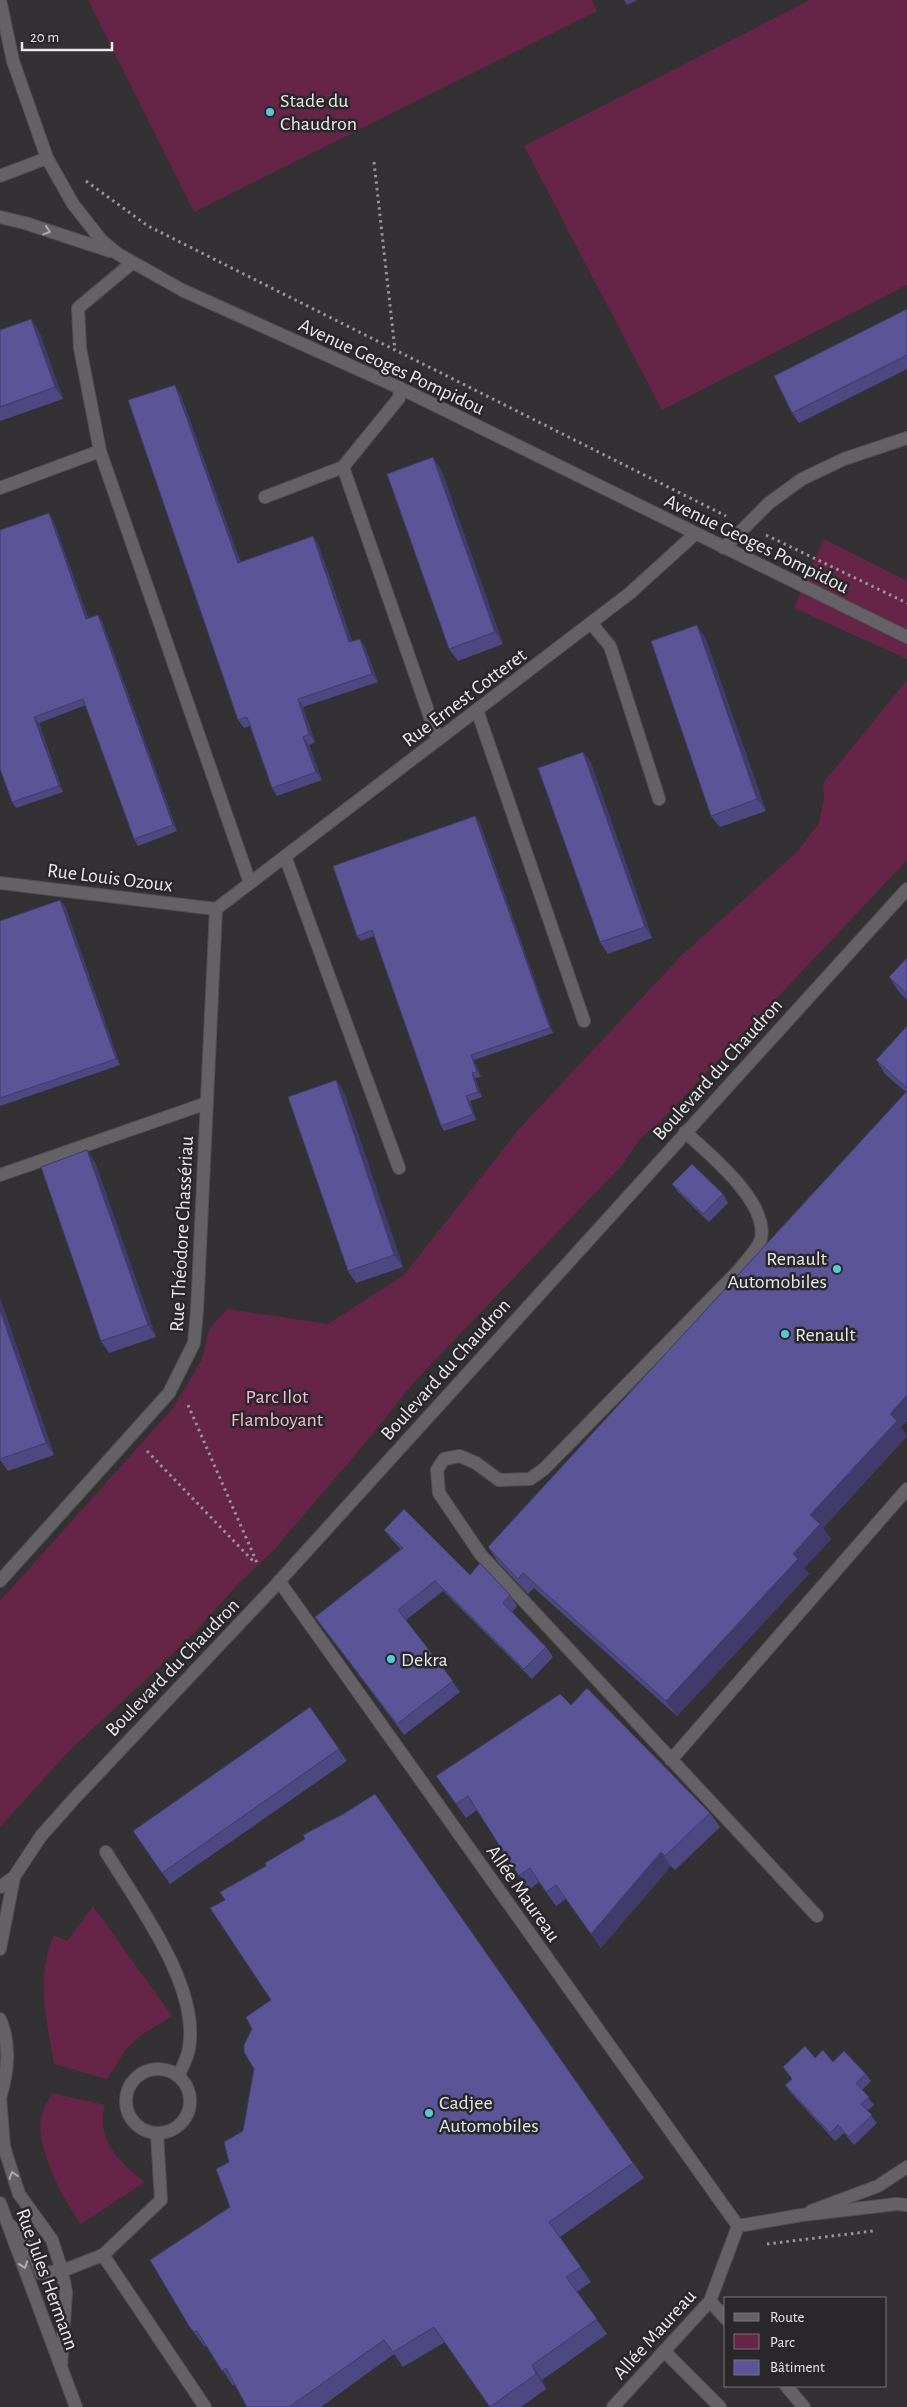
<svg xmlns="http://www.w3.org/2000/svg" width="907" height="2407" font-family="'Alegreya Sans',sans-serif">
	<rect width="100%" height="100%" fill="#333134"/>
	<path fill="#662546" d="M88,0H592L597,11L194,212Z
		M810,0H907V285L662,410L524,146Z
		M824,539L907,581V659L794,608Z
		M907,680V860L657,1125L641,1137L623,1164L414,1382L372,1435L273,1551L241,1581L194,1633L155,1671L70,1750L0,1827V1601L173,1408L202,1359L209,1329L227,1309L328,1324L404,1275L519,1129L681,956L798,851L819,823L824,798L823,783Z
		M93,1906L172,2016L143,2034L126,2049L107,2079L54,2064C47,2020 35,1978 54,1935L67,1941Z
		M52,2093L105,2105C95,2138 120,2164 145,2182L81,2224C63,2199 33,2145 42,2114C44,2107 49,2099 52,2093Z"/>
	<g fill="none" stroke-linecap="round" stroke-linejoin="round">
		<defs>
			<path id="lane" d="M724,548L769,503L802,479L844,459L907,438
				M685,1132C709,1154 769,1202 761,1239C758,1249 745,1262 739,1270L544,1469L530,1479L499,1480L476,1463L460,1456L444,1459L437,1470L439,1493L481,1555L817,1916
				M671,1760L907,1489
				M106,1852C137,1903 200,1986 189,2048C188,2057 182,2068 178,2076
				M126 2101a32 32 0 1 1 64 0a32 32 0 1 1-64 0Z
				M811,2211L878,2186L907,2167
				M103,2255L205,2407
				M62,2271L103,2255L161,2200L157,2134
				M710,2301L726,2319
				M664,2351L720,2407
				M786,2386L804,2407"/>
			<path id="street" d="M0,0L13,61L47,158L73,204L102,241L118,254L182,290L400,388L907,637
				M0,176L47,158
				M0,217L25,223L110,251
				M400,388L399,398L343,467L438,740
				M100,451L80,348L78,308L132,263
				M0,488L100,451L250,883
				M265,497L343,467
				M591,623L610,646L659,799
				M477,710L584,1021
				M285,856L399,1168
				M0,883L216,909
				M216,909L630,593L695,534
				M0,1175L207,1103
				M0,1581L169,1393L194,1343L197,1311L216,909
				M279,1581L738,2226
				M10,2225L35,2257L41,2273L62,2271
				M738,2226L802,2215L897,2204L907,2205
				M613,2407L710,2301L738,2226"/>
			<path id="secondary" d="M0,1887L14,1877L41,1836L73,1800L274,1587L907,889
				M0,1949L14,1877
				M0,2019C11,2044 8,2072 0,2098
				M0,2097L4,2147L19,2194L52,2240L62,2271L66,2292L61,2367
				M0,2203L76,2407"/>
		</defs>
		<use href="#lane" stroke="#514f52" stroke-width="14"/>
		<use href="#street" stroke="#514f52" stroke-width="14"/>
		<use href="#secondary" stroke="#514f52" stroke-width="14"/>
		<path stroke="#959496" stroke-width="3" stroke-dasharray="2.5 4" stroke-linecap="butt" d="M374,162L395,350
			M86,181L148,226L726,516
			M766,535L907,603
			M188,1405L258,1565
			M147,1451L255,1563
			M767,2244L873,2231"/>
		<use href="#lane" stroke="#646266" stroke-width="12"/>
		<use href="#street" stroke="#646266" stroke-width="12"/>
		<use href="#secondary" stroke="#646266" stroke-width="12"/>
	</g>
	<path fill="#4e4882" d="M624,0H637L627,5Z
		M907,309V369L799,423L792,413Z
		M0,330L39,331L63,399L0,421Z
		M180,393L240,562L313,536L318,544L352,641L365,647L378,682L303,707L315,742L309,745L322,780L277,796L272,788L250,726L244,728L238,720Z
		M441,469L503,644L458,661L449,649Z
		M53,520L88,618L98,615L102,621L177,831L138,846L134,839L86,705L39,723L63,792L16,808L12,802Z
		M705,637L766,811L720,827L711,816Z
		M583,752L591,763L652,938L608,954L600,942Z
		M479,821L553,1033L474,1060L481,1077L475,1078L482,1097L470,1101L476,1120L444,1131L441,1126L374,936L361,941L357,936Z
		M60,900L65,906L120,1065L0,1106V921Z
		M907,958V1000L899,992L889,977Z
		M907,1026V1421L901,1427L907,1436L823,1528L831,1539L804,1568L809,1574L677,1716L534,1588L528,1594L498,1562L488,1547L906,1092L886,1075L876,1060Z
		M344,1092L403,1267L356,1283L348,1271Z
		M95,1162L156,1337L109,1353L101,1341Z
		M672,1184L723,1194L728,1203L709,1222L678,1192Z
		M0,1298L54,1455L8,1471L0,1460Z
		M384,1530L510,1595L517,1606L512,1612L546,1647L553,1657L532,1679L443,1591L406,1620L460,1692L404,1735L315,1617L401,1549L392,1540Z
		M571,1705L710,1813L720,1827L675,1870L671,1866L601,1948L566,1899L556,1906L539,1882L529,1890L477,1810L466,1818L436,1776Z
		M310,1707L347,1761L170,1884L133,1831Z
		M375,1794L644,2178L560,2237L591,2282L577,2292L607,2334L542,2380L546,2389L521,2407H490L445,2342L403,2367L394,2354L321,2407H247L235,2384L233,2386L207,2346L205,2347L189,2326L230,2207L229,2162L243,2131L271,2000L225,1900L266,1866L305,1839Z
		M815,2058L833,2062L866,2074L871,2081L862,2090L874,2105L867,2111L877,2123L854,2145L844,2133L835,2141L790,2092L785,2085L792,2079L783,2067Z"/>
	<path fill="#403b6a" d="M31,319L39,331L63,399L55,387Z
		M175,385L180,393L244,571L238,563Z
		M433,457L441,469L503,644L495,632Z
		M49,513L53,520L91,625L86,619Z
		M313,536L318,544L355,650L349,642Z
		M98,615L102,621L177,831L173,825Z
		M697,625L705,637L766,811L757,799Z
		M360,639L365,647L378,682L372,674Z
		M298,699L303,707L315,742L309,734Z
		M34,717L39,723L63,792L59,786Z
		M303,737L309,745L322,780L316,772Z
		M583,752L591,763L652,938L645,927Z
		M475,816L479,821L553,1033L550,1028Z
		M60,900L65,906L120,1065L116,1059Z
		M471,1055L474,1060L481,1077L477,1072Z
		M472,1073L475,1078L482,1097L478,1092Z
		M336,1080L344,1092L403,1267L394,1255Z
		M466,1096L470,1101L476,1120L473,1114Z
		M87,1150L95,1162L156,1337L148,1325Z
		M0,1298L54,1455L46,1443L0,1310Z
		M907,1395V1421L901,1427L907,1436L823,1528L831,1539L804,1568L809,1574L677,1716L666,1701L793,1554L810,1515L890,1414Z
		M661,1852L671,1866L601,1948L591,1934Z
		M532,2365L542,2380L546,2389L536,2374Z"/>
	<path fill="#5b5497" stroke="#403b6a" d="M907,309V355L792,413L774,376Z
		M31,319L55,387L0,407V330Z
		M175,385L238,563L313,536L349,642L360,639L372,674L298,699L309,734L303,737L316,772L272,788L247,717L238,720L128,400Z
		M433,457L495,632L449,649L387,474Z
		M49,513L86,619L98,615L173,825L134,839L83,699L34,717L59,786L12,802L0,769V530Z
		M697,625L757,799L711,816L651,641Z
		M583,752L645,927L600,942L538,768Z
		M475,816L550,1028L471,1055L477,1072L472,1073L478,1092L466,1096L473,1114L441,1126L372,930L357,936L333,866Z
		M60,900L116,1059L0,1098V921Z
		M907,958V994L889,977Z
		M907,1026V1088L876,1060Z
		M336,1080L394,1255L348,1271L288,1097Z
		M907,1091V1395L890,1414L897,1421L810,1515L820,1524L793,1554L798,1559L666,1701L523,1573L518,1579L488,1547Z
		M87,1150L148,1325L101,1341L41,1167Z
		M692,1164L723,1194L703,1214L672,1184Z
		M0,1310L46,1443L0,1459Z
		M404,1509L470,1575L480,1563L510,1595L503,1603L546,1647L524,1669L435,1581L398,1610L453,1681L397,1724L315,1617L403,1548L384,1530Z
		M587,1688L710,1813L665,1856L661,1852L591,1934L556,1885L546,1892L530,1868L519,1876L468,1796L456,1804L436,1776L560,1694L571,1705Z
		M310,1707L339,1749L162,1873L133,1831Z
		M375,1794L633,2163L549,2222L581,2267L566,2277L597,2319L532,2365L536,2374L490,2407L434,2327L393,2352L384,2340L289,2407H247L226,2368L222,2371L197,2331L194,2332L189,2326L150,2260L230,2207L216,2169L229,2162L224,2142L243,2131L254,2069L244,2052V2045L252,2029L246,2017L271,2000L210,1908L225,1900L220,1892L266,1866L265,1863L305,1839L303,1835L345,1813Z
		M805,2046L815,2058L823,2050L833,2062L844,2051L866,2074L856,2083L869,2097L861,2104L872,2115L849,2137L838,2125L830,2133L785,2085L792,2079L783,2067Z"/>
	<defs><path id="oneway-chevron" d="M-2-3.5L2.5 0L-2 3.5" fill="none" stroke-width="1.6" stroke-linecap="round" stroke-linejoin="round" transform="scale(1.25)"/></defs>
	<g stroke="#adacaf">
		<use href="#oneway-chevron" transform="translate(47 231) rotate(18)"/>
		<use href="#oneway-chevron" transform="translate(13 2175) rotate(-108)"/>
		<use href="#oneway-chevron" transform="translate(24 2265) rotate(70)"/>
	</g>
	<g fill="#51ccd3" stroke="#29272a" stroke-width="2">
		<circle cx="270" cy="112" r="5"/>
		<circle cx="837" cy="1269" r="5"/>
		<circle cx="785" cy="1334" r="5"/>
		<circle cx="391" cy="1659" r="5"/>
		<circle cx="429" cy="2113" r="5"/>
	</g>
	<g text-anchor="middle" stroke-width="5" stroke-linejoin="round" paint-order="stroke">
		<g font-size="20" fill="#e9e8ea" stroke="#29272a" text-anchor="start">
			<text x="280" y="107">Stade du<tspan x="280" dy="23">Chaudron</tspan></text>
			<text x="827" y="1265" text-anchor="end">Renault<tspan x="827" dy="23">Automobiles</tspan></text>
			<text x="795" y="1341">Renault</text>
			<text x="401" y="1666">Dekra</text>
			<text x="439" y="2109">Cadjee<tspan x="439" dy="23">Automobiles</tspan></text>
		</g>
		<g font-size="20" fill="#e9e8ea" stroke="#29272a">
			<text transform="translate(392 366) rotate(25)" y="7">Avenue Geoges Pompidou</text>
			<text transform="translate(757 543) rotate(26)" y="7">Avenue Geoges Pompidou</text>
			<text transform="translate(464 697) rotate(-37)" y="7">Rue Ernest Cotteret</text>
			<text transform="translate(110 877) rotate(7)" y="7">Rue Louis Ozoux</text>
			<text transform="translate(717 1069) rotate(-48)" y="7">Boulevard du Chaudron</text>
			<text transform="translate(181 1234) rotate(-87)" y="7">Rue Théodore Chassériau</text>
			<text transform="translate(445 1369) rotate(-48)" y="7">Boulevard du Chaudron</text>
			<text transform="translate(172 1667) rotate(-46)" y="7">Boulevard du Chaudron</text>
			<text transform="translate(524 1893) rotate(55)" y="7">Allée Maureau</text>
			<text transform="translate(48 2279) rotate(70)" y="7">Rue Jules Hermann</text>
			<text transform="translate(654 2334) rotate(-48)" y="7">Allée Maureau</text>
		</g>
		<g font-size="20" fill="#f8b8d4" stroke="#29272a">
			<text x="277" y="1403">Parc Ilot<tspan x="277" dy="23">Flamboyant</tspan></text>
		</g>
	</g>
	<rect x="724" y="2297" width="162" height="90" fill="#29272a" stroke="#767477"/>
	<rect x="734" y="2313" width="25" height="8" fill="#646266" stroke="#767477"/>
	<text x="770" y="2322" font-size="15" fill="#e9e8ea">Route</text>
	<rect x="734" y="2334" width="25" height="15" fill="#662546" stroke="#767477"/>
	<text x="770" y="2347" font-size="15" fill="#e9e8ea">Parc</text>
	<rect x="734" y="2360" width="25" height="15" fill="#5b5497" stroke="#767477"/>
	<text x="770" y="2372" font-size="15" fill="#e9e8ea">Bâtiment</text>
	<path d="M22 42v8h90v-8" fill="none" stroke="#e9e8ea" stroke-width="2.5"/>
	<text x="30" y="42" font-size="15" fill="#e9e8ea" stroke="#29272a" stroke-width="4" paint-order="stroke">20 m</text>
</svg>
